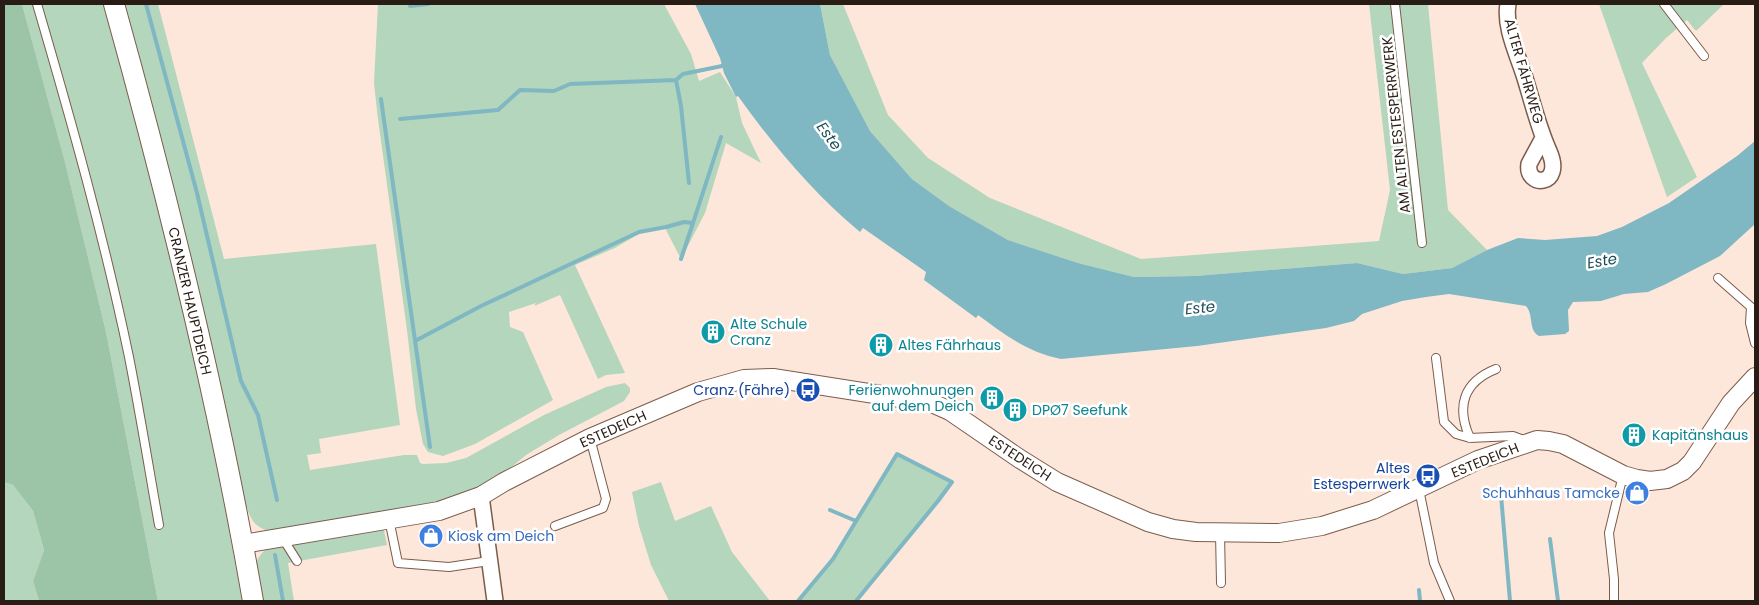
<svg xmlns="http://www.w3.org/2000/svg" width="1759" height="605" font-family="Poppins,sans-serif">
	<rect width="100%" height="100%" fill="#fde7db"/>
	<path fill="#b3d6bc" d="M22,4H103C160,200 207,400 242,601H158L106,332L65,162Z
		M122,4H158L224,259L376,244L400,425L319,439L321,453L307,455L310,470L404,455H417L420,463L423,464L446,463L466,458L544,415L606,387L625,383L630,388V392L624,401L559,435L526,455L497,479L470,493L442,502L271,531C257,529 250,520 247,507H242Z
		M378,4H664L691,54L699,81L720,72L736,97L742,123L761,163L726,143L705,213L681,259L665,228L642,232L615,248L575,265L625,373L606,375L598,379L560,295L534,306L536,303L509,312L510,327L523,332L553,400L475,444L443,456L428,452L423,444L416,409L407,330L378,119L374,83Z
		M820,4H843L888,115L928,158L990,198L1141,259L1379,241L1390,190L1369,4H1428L1448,210L1487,250L1452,268L1403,274L1357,263L1195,276L1134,277L1078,263L1008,240L949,206L912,179L870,131L830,55Z
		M1599,4H1724L1696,31L1687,20L1666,38L1642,63L1697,177L1667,197Z
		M897,454L952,482L938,501L856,601H798L833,559Z
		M4,482L13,485L33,511L44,550L33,581L39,601H4Z
		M661,482L675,521L711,506L732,552L770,601H669L651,565L639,526L632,492Z
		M383,526L387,545L288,563L294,601H260C256,577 247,563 270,546Z"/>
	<path fill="#9cc5a7" d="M4,4H22L65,162L106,332L158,601H39L33,581L44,550L33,511L13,485L4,482Z"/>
	<path fill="#7fb7c3" d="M695,4H820L830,55L870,131L912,179L949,206L1008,240L1078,263L1134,277L1195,276L1357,263L1403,274L1452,268L1487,250L1518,238L1545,240L1597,236L1622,227L1669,203L1737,156L1755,141V224L1720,256L1666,284L1648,292L1624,294L1601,301L1573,302L1568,310L1569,331L1565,334L1539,336C1528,330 1534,315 1526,306L1449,294L1426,297L1402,301L1362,314L1354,321L1326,328L1197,346L1061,359C1028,353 1004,334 978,315L976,318L924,280L926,272L863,228L860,232C813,193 773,145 738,96L736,97L724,73L720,58Z"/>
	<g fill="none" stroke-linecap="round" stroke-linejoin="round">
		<path stroke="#7fb7c3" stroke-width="4" d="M146,4L197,193L241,381L258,415L277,500
			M410,6L428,4
			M676,80L681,106L689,183
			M381,99L430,447
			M400,119L498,110L520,90L554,91L570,84L676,80L683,74L722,66
			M681,259L693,223
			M415,341L481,306L639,232L666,227L684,222L693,223L721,137
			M1501,495L1510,601
			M830,510L856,521
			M1550,539L1558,601
			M275,555L283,601
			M1419,590L1420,601
			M798,601L833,559L897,454L952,482L938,501L856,601"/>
		<defs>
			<path id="service" d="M37,4C71,120 104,237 129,357C140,413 149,469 159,525
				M1395,4L1422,243
				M1664,4L1704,56
				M1718,278L1751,307L1750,323L1755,343
				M1436,358L1444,422L1456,434L1470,438L1513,436L1521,439L1525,444
				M1470,438C1456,407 1463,382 1496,369
				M1419,489L1434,563L1450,601
				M389,519L398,563L449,567L489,561
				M555,526L603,508L606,499L590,438
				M1220,533L1221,583
				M282,537L297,561
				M1614,601V579L1609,533L1623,475"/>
			<path id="minor" d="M1508,4C1504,27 1517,53 1524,75C1532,100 1538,127 1549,151C1565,187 1525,188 1529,164L1543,138
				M481,496L495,601"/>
			<path id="tertiary" d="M243,544L439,511L481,496L504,482L590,438L698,392L744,379L773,378L932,403L950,411L1020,459L1057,482L1148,522L1173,529L1196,532L1279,533L1322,526L1373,510L1478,460L1537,440L1549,441L1563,444L1623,475L1637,479L1650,481L1667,479L1683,471L1692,462L1731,403L1755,377"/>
			<path id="secondary" d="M114,4C169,201 218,399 253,601"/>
		</defs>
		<use href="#service" stroke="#7b5c4b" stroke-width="10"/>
		<use href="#minor" stroke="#7b5c4b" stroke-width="18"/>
		<use href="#tertiary" stroke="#7b5c4b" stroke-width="20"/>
		<use href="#secondary" stroke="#7b5c4b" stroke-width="22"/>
		<use href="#service" stroke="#fff" stroke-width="8"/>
		<use href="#minor" stroke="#fff" stroke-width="15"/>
		<use href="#tertiary" stroke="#fff" stroke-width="18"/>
		<use href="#secondary" stroke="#fff" stroke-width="20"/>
	</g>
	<defs>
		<symbol id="building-disc" viewBox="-11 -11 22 22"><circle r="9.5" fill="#0f9aa8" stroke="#fff"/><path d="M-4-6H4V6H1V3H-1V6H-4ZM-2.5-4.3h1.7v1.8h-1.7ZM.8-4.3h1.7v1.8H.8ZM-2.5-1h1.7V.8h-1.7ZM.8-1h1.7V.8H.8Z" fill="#fff"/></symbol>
		<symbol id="bus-disc" viewBox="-11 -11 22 22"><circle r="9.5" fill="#1a4fb4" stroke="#fff"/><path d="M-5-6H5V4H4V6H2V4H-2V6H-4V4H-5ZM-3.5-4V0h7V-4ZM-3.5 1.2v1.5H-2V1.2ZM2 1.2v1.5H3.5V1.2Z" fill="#fff"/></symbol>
		<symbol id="shop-disc" viewBox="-11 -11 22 22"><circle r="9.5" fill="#3f7fe0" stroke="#fff"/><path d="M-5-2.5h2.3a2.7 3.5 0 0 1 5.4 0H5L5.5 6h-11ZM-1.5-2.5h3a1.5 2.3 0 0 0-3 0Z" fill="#fff"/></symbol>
	</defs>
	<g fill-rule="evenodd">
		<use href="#building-disc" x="699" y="318" width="28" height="28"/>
		<use href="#building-disc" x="867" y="331" width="28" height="28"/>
		<use href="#bus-disc" x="794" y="376" width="28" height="28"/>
		<use href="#building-disc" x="978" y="384" width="28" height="28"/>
		<use href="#building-disc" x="1001" y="396" width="28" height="28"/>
		<use href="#building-disc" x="1620" y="421" width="28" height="28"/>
		<use href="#bus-disc" x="1414" y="462" width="28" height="28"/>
		<use href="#shop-disc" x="1623" y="479" width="28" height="28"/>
		<use href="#shop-disc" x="417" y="522" width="28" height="28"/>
	</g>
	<g text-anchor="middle" stroke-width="5" stroke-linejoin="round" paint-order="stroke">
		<g font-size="14" fill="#291c15" stroke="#fff">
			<text transform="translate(1524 71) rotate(74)" y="5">ALTER FÄHRWEG</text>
			<text transform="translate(1396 125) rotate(-96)" y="5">AM ALTEN ESTESPERRWERK</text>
			<text transform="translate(190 301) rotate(77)" y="5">CRANZER HAUPTDEICH</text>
			<text transform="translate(613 429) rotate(-24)" y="5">ESTEDEICH</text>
			<text transform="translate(1020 458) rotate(33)" y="5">ESTEDEICH</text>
			<text transform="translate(1485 460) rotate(-22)" y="5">ESTEDEICH</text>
		</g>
		<g font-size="14" fill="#0d838f" stroke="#fff" text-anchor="start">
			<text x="730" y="329">Alte Schule<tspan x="730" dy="16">Cranz</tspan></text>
			<text x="898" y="350">Altes Fährhaus</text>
			<text x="974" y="395" text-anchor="end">Ferienwohnungen<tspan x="974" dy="16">auf dem Deich</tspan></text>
			<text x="1032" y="415">DPØ7 Seefunk</text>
			<text x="1652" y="440">Kapitänshaus</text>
		</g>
		<g font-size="14" fill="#164399" stroke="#fff" text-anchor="end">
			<text x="790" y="395">Cranz (Fähre)</text>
			<text x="1410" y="473">Altes<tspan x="1410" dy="16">Estesperrwerk</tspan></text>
		</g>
		<g font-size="14" fill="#366cbe" stroke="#fff" text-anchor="end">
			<text x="1620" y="498">Schuhhaus Tamcke</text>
			<text x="448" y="541" text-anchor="start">Kiosk am Deich</text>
		</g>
		<g font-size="15" font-style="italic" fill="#1c4d56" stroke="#fff">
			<text transform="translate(829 136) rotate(54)" y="5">Este</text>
			<text transform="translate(1602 261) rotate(-10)" y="5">Este</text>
			<text transform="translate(1200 308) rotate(-6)" y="5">Este</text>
		</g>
	</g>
	<rect width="1759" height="605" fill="none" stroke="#291c15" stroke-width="10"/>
</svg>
